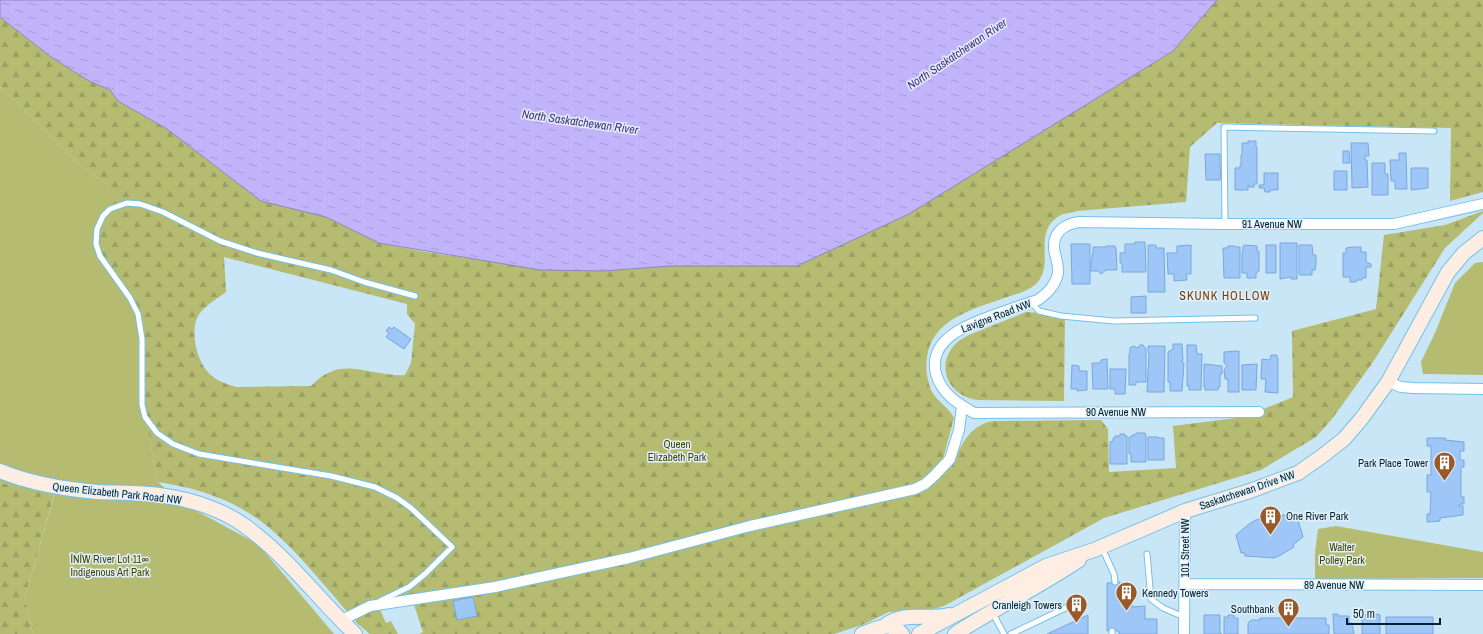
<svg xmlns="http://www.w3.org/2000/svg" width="1483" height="634" font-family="'Archivo Narrow',sans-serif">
	<defs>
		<pattern id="forest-firs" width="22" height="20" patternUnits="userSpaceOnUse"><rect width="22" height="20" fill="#b5bb71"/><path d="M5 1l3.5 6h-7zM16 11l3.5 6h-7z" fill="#9aa062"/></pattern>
		<pattern id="water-ripples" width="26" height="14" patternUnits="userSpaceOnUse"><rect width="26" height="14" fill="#c2b4fb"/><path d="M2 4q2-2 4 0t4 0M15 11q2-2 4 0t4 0" fill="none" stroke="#a59ad8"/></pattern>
	</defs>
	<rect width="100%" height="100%" fill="#c9e6f6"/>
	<path fill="url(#forest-firs)" fill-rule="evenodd" d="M1217,0H1483V192L1450,201L1451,128L1217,123L1190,147L1186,202L1077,211C1071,213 1064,213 1059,216C1032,233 1055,263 1037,283C1030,290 1020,293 1010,296C981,307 936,316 928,352C925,365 926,377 931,390C937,402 949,407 954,418L943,459L950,469C961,447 967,426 993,421L1101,420L1108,429L1109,472L1176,468L1173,426L1244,417L1293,397L1292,331L1376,309L1384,235L1445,225L1483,211V213L1445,248L1373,362L1332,419L1316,437L1261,470L1104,518L944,606L930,610L889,612L862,625L834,634H419L423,632L412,599L378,605L386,623L391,621L398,634H370L359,625C330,593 300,553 267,526C235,500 198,488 158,482L145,417L104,262L96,244L108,185L81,166L24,109L0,86V17L51,57L89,81L110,90L118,101L167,129L261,201L326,217L379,243L426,252L467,258L603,271L670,266H797L909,213L1173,51ZM224,257L407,304V314L415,324L411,363L405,375C396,376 389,374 380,373C351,368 334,362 311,386L236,387C226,384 214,380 207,371C196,359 189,327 200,313C206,305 218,298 226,292Z
		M1026,312L1065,314L1064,401L978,400C940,395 933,351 969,335Z
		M0,483L55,492L25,597L33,634H0Z"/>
	<path fill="#b5bb71" d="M0,86L24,109L81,166L108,185L110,209L99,222L97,248L130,298L140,326L141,397L158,482L182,503L258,544L334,634H33L25,597L55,493L0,483Z
		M1483,262V375L1423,374L1421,362L1435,333L1455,283L1475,263Z
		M1336,526L1483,552V578L1315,579V553L1318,529Z"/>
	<path fill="url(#water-ripples)" stroke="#8888be" d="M0,0H1217L1173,51L909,214L797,266H670L603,271L540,270L379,243L326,217L261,201L167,129L118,101L110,90L89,81L51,57L0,17Z"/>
	<path fill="#9ec6f6" stroke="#78a7de" d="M1248,141H1256V147H1257V184H1254V187H1249V185H1248V190H1235V168H1240V165H1241V155H1242V143H1248Z
		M1351,143H1368L1369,156H1365V160H1367L1368,187L1352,188Z
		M1343,151H1349L1350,163H1343Z
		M1399,153H1406L1407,189H1395V181H1391L1390,160H1399Z
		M1205,154H1220V168H1221L1220,180H1206Z
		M1372,163H1385V174H1388V195H1372Z
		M1411,168H1428V188L1411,190Z
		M1334,171H1347V190H1334Z
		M1264,173H1278V190H1270V192H1265L1264,188H1259V185H1264Z
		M1135,242H1145L1146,272H1122V263H1120V253H1125V244H1135Z
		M1280,243H1297V279H1291V277L1280,279Z
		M1071,244H1090V284H1072Z
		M1148,245H1156V248H1164L1165,292H1148Z
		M1191,245V274H1186L1187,280L1174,281V274H1168L1167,253H1177V246Z
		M1245,245L1257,246V251H1259V271L1256,273V278H1247V273H1242V252H1243V246Z
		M1266,245H1276V273H1266Z
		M1299,245H1312L1313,255H1316V263L1315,270H1312V275H1300L1299,274Z
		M1106,246H1115V248H1116L1117,270H1106L1101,274L1098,271H1091V261H1092V254H1093V247H1106Z
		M1228,246H1235V247H1240V278H1224L1223,248H1228Z
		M1353,247H1361V252H1366V262L1371,264V267H1366V278H1362V280H1357L1356,282H1350V277H1343V253H1346V248Z
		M1146,296V313H1131V297Z
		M389,327L392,329L394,327L411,339L404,349L386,337L389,333L386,331Z
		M1173,344H1182L1183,360L1181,361L1184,363L1182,391H1170V382H1168V352L1173,349Z
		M1140,345H1143L1146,349V382H1136V385H1129V354H1130V348L1133,346L1138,348Z
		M1187,345H1196L1197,354H1202L1201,390H1189V386H1187Z
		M1148,346H1165L1164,392H1147L1149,353H1148Z
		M1239,351V392H1228V379H1225L1224,370L1227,366L1224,363V352Z
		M1271,355H1277V357L1278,358V393L1265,392L1266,379H1261L1262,359L1270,360Z
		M1107,359L1108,389H1093L1092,363H1101V360Z
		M1204,364L1222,366V374H1220V387H1218V390H1205V387H1204Z
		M1257,364L1256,390H1242V365Z
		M1072,365L1079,366V371H1087V390L1077,391V389H1071Z
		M1110,369H1126L1125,394H1115V389H1110Z
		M1136,433H1145L1146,436V462H1131V454H1129V437H1132V435H1136Z
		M1120,434H1125V436H1127V464H1110V442L1113,441V438H1115V436H1120Z
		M1148,437H1158V438H1164V460H1148Z
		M1427,438H1446L1445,440L1464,442V451H1460V460H1464V467H1461V497H1464V504H1460L1459,506H1463V515L1440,518V521L1427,522V514H1430L1431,492H1427V475H1431V446H1427Z
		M1272,515H1288L1297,516L1303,537L1293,545L1294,547L1279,556L1274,558L1245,556V553H1241L1236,535L1249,524L1256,520Z
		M1120,582V595H1132V607L1145,606V619H1157V634H1119V631H1107V583Z
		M473,597L477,616L457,620L453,601Z
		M1371,613L1380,615V634H1362V614L1370,615Z
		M1333,614H1338V616H1349V623H1352L1354,634H1334Z
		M1088,615V634H1047Z
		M1204,615H1220V633L1222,634H1204Z
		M1228,615H1234V618H1238V634H1224V617H1228Z
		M1386,617H1433V634H1386Z
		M1260,618H1326V625H1329V634H1248V623L1251,620H1260Z"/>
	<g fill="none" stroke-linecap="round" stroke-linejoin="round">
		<defs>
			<path id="lane" d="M1225,224L1224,127L1434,131
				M1031,302L1039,311L1061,316L1114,321L1255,318
				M1102,548L1114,574L1115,582
				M1147,554L1151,599L1163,608L1184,617
				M380,601L409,587L425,574L452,547L411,508L397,498L375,487L331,476L199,454L173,444L157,433L145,417L142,405V339L138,314L130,298L100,256L96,244L97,229L103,216L110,209L127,203L140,204L163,212L220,241L257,253L331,270L364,282L415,296
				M992,612L1004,634
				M1011,634L1078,602
				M1112,634V631"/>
			<path id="street" d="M1388,382L1401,387L1413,388L1483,389
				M1259,412L974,413C957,403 942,394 936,374C927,338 971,323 997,314C1011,309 1024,304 1038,300C1048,293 1056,285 1058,273C1059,264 1055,257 1054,248C1053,232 1065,224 1079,222L1225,224H1394L1483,204
				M1185,584L1483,585
				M340,621L370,606L495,587L629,558L750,526L915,489L925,484L934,476L950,459L959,430L962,406
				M1184,634L1185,511"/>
			<path id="secondary" d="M0,471C31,484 63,489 97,492C120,493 144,492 166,496C193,500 223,510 245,526C287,556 318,599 355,634
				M886,625C905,611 927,620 949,615
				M862,634C876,629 891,620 902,634
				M919,634L1046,566L1094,550L1185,511L1250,491L1298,473L1321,457L1344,439L1362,418L1388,382L1448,272L1464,253L1483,238
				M955,634C995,608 1039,587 1079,560"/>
		</defs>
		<use href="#lane" stroke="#74c1e9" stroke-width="7"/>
		<use href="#street" stroke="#74c1e9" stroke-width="12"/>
		<use href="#secondary" stroke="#74c1e9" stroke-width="16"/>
		<use href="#lane" stroke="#fff" stroke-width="5"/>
		<use href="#street" stroke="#fff" stroke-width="10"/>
		<use href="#secondary" stroke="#feede3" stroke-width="14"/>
	</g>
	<defs>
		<symbol id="building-pin" viewBox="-11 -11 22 30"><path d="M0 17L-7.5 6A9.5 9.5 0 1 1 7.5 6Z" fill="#9b5829" stroke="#e2f0f9"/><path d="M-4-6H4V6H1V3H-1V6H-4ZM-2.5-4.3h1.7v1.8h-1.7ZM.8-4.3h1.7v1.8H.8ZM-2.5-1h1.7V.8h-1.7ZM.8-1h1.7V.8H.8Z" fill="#fff"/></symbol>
	</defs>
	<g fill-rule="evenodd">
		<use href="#building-pin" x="1432" y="450" width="25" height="34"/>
		<use href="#building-pin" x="1258" y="504" width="25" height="34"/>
		<use href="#building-pin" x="1114" y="580" width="25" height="34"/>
		<use href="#building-pin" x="1064" y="592" width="25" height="34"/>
		<use href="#building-pin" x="1276" y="596" width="25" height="34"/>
	</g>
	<g text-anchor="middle" stroke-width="3" stroke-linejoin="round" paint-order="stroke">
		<g font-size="11" fill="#012131" stroke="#e2f0f9">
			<text x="1272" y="228">91 Avenue NW</text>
			<text transform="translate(996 316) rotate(-21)" y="4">Lavigne Road NW</text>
			<text x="1116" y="416">90 Avenue NW</text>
			<text transform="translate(1247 490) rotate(-19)" y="4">Saskatchewan Drive NW</text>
			<text transform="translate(117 493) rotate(6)" y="4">Queen Elizabeth Park Road NW</text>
			<text transform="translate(1185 548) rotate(-90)" y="4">101 Street NW</text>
			<text x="1334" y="589">89 Avenue NW</text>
		</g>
		<g font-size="11" fill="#3f4204" stroke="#e2f0f9">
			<text x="677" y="448">Queen<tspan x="677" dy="13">Elizabeth Park</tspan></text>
			<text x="1342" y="551">Walter<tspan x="1342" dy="13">Polley Park</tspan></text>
			<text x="110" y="563">ÎNÎW River Lot 11∞<tspan x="110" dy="13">Indigenous Art Park</tspan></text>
		</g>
		<g font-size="11" fill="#012131" stroke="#e2f0f9" text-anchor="end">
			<text x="1428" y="467">Park Place Tower</text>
			<text x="1286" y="520" text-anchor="start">One River Park</text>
			<text x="1142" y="597" text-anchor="start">Kennedy Towers</text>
			<text x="1062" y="609">Cranleigh Towers</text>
			<text x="1274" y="613">Southbank</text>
		</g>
		<g font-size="12" font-style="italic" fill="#472f80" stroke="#e2f0f9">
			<text transform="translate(957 54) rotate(-34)" y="4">North Saskatchewan River</text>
			<text transform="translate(580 122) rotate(8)" y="4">North Saskatchewan River</text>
		</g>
		<g font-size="12" letter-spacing="1" fill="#733807" stroke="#e2f0f9">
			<text x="1225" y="300">SKUNK HOLLOW</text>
		</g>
	</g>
	<path d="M1347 618v6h93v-6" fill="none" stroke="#012131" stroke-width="2"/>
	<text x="1353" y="618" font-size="12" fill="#012131" stroke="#e2f0f9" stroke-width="3" paint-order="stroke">50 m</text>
</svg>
